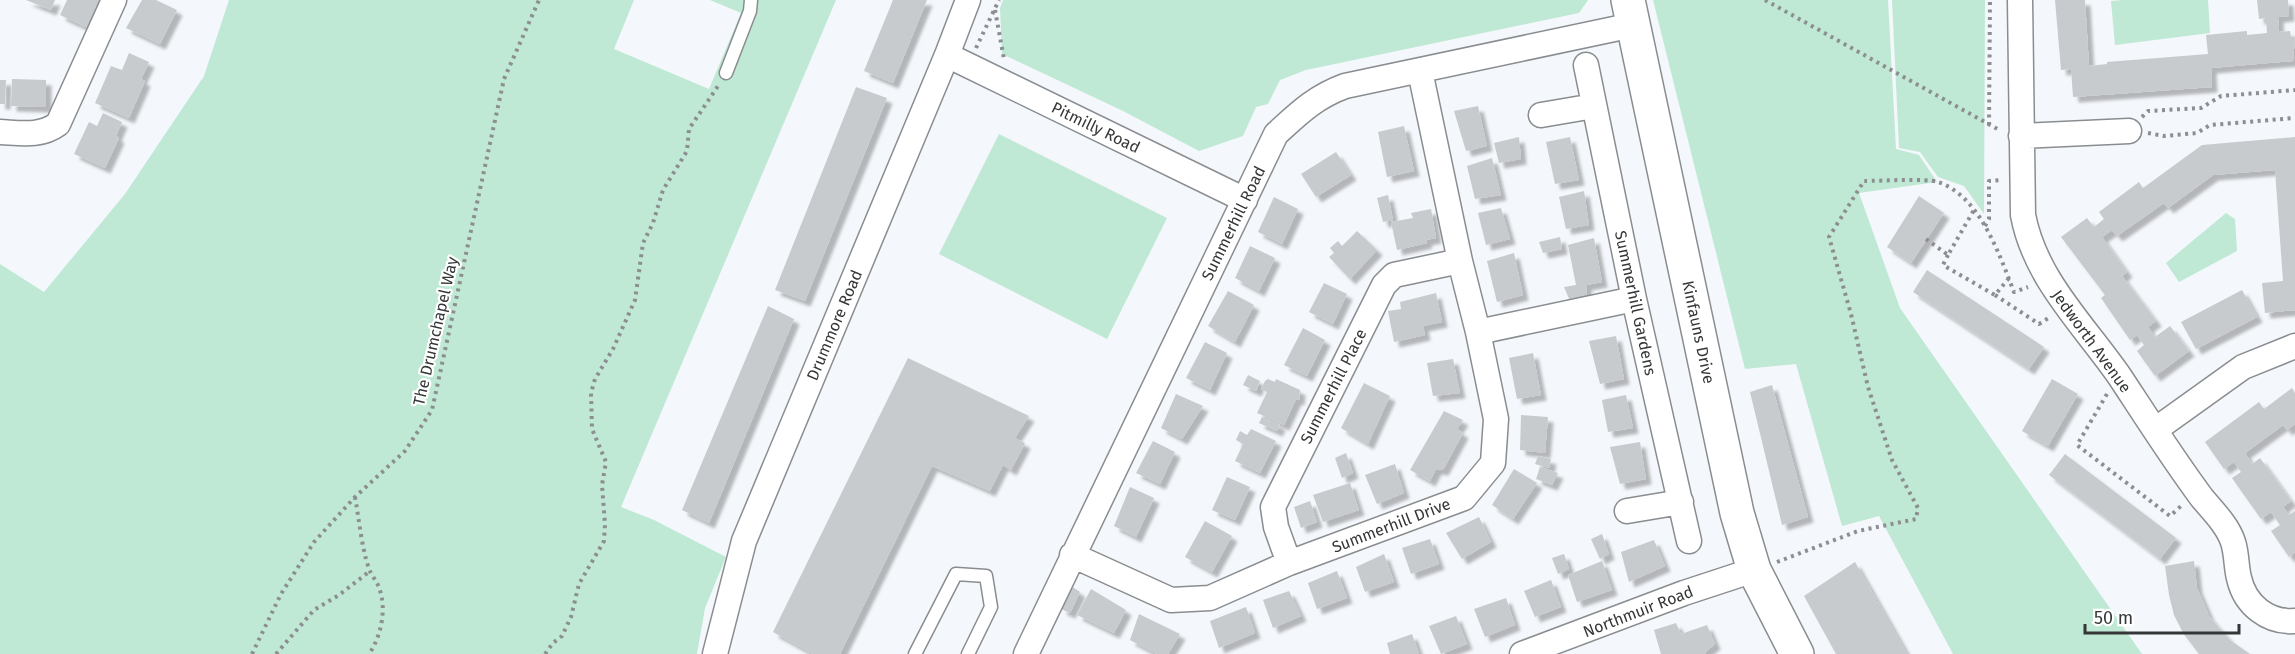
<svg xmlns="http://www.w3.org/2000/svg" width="2295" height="654" font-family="'Fira Sans',sans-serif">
	<defs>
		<filter id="shadow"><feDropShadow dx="5.5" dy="5.5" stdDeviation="1.5" flood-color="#0004"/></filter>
	</defs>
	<rect width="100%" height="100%" fill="#f4f7fb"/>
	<path fill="#bfe9d4" d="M229,0H634L614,49L709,89L741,13L710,0H836L621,507L654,520L726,557L705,608L697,654H0V264L44,292L125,194L204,76Z
		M1003,0H1588L1579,13L1306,70L1280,80L1268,104L1256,107L1243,136L1199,151L1123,111L1002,54L1000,8Z
		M1653,0H1888L1896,149L1919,155L1937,182L1859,193L1900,308L2142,654H1953L1879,516L1842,526L1796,364L1745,369Z
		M1892,0H1985L1984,214L1964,186L1938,177L1920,152L1899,148Z
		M2123,0H2208L2210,33L2115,45L2111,1Z
		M999,134L1167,218L1107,339L939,254Z
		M2226,213L2235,219L2237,251L2179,282L2166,263Z"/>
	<path fill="#c7cbce" filter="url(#shadow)" d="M26,0H55L51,10Z
		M67,0H100L88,28L60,15Z
		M142,0H156L177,10L160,44L126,28Z
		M893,0H927L893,83L864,71Z
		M2055,0H2085L2089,66L2107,64V62L2208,54L2206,35L2247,31V35L2267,33L2266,18L2259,19L2257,0H2288L2289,16L2278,17L2279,32L2290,31L2291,37H2295L2293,61L2211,68L2212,87L2073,97L2071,69L2061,70Z
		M129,53L149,62L141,79L145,81L129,118L95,103L111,66L122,70Z
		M12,79L46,80V107L11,106Z
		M0,80H6L5,104H0Z
		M856,87L887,98L805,301L775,290Z
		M1478,106L1487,146L1466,151L1454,111Z
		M103,113L122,122L116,136L119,138L105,168L74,154L89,122L97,126Z
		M1404,126L1414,171L1387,177L1378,132Z
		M1519,137L1521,159L1499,163L1494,143Z
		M1570,137L1579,180L1555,184L1546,142Z
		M2295,137V310L2265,313L2262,283L2283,281L2275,170L2213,175L2168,208L2164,203L2117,236L2112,230L2102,237L2127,272L2122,276L2156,321L2148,327L2155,337L2170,326L2189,351L2155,376L2137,351L2144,345L2137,335L2130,340L2101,298L2105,295L2061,237L2087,218L2094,227L2104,219L2099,212L2139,182L2143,188L2202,145Z
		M1336,152L1351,175L1316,197L1301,174Z
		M1492,158L1501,195L1475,199L1467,166Z
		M1584,191L1589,225L1566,229L1559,197Z
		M1388,195L1393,220L1383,222L1377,198Z
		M1919,196L1944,213L1911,263L1887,247Z
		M1274,197L1298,209L1282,244L1258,232Z
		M1501,208L1510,239L1486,245L1478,213Z
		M1431,209L1436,238L1426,240L1427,243L1397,250L1391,222L1413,218L1411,213Z
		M1357,231L1377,250L1350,279L1329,257L1334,253L1330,248L1338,241L1342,246Z
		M1560,237L1562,249L1543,253L1539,242Z
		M1594,238L1602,282L1586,285L1587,298L1570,301L1564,287L1576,285L1568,245Z
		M1250,246L1275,258L1259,291L1235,278Z
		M1514,253L1523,295L1497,302L1487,261Z
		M1927,270L2044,347L2029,369L1913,292Z
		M1324,283L1347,294L1333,324L1309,312Z
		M2242,290L2257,317L2196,349L2181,322Z
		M1228,291L1254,305L1235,342L1208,326Z
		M1436,293L1442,322L1423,326L1425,335L1394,342L1388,311L1401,309L1400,302Z
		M768,306L794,319L709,523L682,510Z
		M1303,328L1325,340L1307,376L1284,365Z
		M1616,336L1624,379L1600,384L1589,341Z
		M1205,342L1227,353L1210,390L1186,378Z
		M1533,353L1541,395L1517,399L1509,358Z
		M908,358L1029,416L1015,438L1025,443L1011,470L1003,465L990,491L932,466L840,654H813L773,632Z
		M1453,359L1460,393L1433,396L1427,363Z
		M1248,375L1260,381L1256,391L1243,385Z
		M1268,379L1275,382L1276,379L1300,390L1299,400L1296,399L1284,425L1257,413L1267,392L1261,389L1265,381Z
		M2052,379L2078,394L2048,446L2022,431Z
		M1364,383L1390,396L1368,444L1341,428Z
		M1772,385L1808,517L1782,525L1750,392Z
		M2292,388L2295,393V424L2287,430L2283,425L2245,453L2252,464L2260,458L2291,501L2283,507L2289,515L2295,511V552L2289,557L2271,531L2280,525L2271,512L2261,519L2232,478L2241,472L2234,462L2224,469L2205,442L2259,402L2264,409Z
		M1176,394L1203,406L1182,439L1161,428Z
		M1626,395L1633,428L1608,432L1602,400Z
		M1444,411L1463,420L1457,429L1463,433L1443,470L1436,469L1430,481L1410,470Z
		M1521,415L1548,417L1545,453L1520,450Z
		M1262,417L1280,425L1277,431L1259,423Z
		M1251,429L1276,441L1260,473L1235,461L1243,444L1236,440L1240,431L1247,435Z
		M1153,441L1175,452L1160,484L1136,473Z
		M1640,442L1646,479L1620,484L1610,447Z
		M1346,453L1353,473L1342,478L1335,458Z
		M2065,454L2176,538L2160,559L2049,475Z
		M1538,456L1551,459L1549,468L1535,464Z
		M1395,464L1404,493L1377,504L1365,475Z
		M1540,467L1558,473L1552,485L1536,479Z
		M1514,469L1537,483L1513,519L1492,505Z
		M1227,477L1250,487L1235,520L1212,510Z
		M1350,483L1359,510L1323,522L1313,495Z
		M1130,487L1154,498L1136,537L1114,526Z
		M1310,501L1317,522L1301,528L1294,507Z
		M1479,517L1491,542L1462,559L1446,533Z
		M1205,521L1232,536L1212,572L1185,557Z
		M1602,534L1609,554L1600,559L1591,539Z
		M1430,539L1439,564L1411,574L1402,548Z
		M1654,540L1665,566L1629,582L1621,552Z
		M1384,554L1394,582L1365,592L1356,567Z
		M1564,554L1569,569L1558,574L1552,558Z
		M1602,561L1612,590L1577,602L1568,575Z
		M2194,561L2197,588L2209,616L2230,640L2250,654H2199L2183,633L2174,615L2169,595L2165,566Z
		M1855,562L1907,654H1836L1804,596Z
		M1337,571L1347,598L1317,609L1308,583Z
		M1551,580L1561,607L1535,617L1524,591Z
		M1071,586L1080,592L1070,613L1061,609Z
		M1091,589L1126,610L1114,633L1077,615Z
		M1289,591L1301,616L1273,628L1263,600Z
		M1506,598L1515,625L1485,637L1474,609Z
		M1246,607L1255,633L1219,648L1210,621Z
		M1139,614L1180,634L1168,654H1157L1130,640Z
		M1456,616L1467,644L1441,654L1429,626Z
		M1676,623L1681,634L1707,625L1715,644L1705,652L1706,654H1661L1654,630Z
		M1412,634L1419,654H1390L1387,643Z"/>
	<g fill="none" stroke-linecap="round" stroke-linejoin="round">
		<defs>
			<path id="lane" d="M726,73L750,11L751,0
				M915,654L956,574L986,576L991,607L968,654"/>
			<path id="street" d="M2020,0L2023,215C2035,279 2084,325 2120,377C2147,418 2173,459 2202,498C2213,511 2228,526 2233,542C2237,554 2236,567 2239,578C2245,605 2268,623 2295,621
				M947,55L1245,200
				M1586,65L1634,299L1689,541
				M1541,115L1594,106
				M0,132C21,133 40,137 58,124L114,0
				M2021,136L2129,131
				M1478,332L1634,299
				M2155,430L2243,367L2295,346
				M1627,511L1681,502
				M1072,555L1171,600L1210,598L1289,563L1464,498L1493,463L1496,419L1478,332L1460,261L1420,71
				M1289,563L1276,527L1273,507L1384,285L1394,275L1460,261
				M715,654L744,541L947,55L968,0
				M1026,654L1276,134C1299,113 1315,97 1345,86L1633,25
				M1522,654L1684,593L1754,570"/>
			<path id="secondary" d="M1628,0L1737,513L1754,570L1797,654"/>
		</defs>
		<use href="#lane" stroke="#8a8d90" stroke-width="15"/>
		<use href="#street" stroke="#8a8d90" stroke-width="27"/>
		<use href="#secondary" stroke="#8a8d90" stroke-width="36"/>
		<path stroke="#8c8e91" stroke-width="4" stroke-dasharray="3 4.5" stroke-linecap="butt" d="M1765,0L2001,131
			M995,10L1004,59
			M976,48L999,0
			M2142,117L2148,111L2201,108L2221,96L2295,90
			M1989,125L1990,0
			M2148,133L2164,136L2197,133L2210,125L2295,118
			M1985,226L1989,219V181L2001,180
			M1926,239L1948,255L1974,210
			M1948,255L1943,265L1995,295L2009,278
			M1995,295L2039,324L2050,317
			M2107,394L2077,445L2170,516L2181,506
			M355,497C359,518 362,552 370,571C371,575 375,579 377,583C388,605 382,635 369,654
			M1777,562L1858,531L1916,519L1918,508L1892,460L1868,387L1851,314L1829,237L1864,181C1880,181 1926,178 1938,182C1980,196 1999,254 2014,292L2028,287
			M252,654L281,594L314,542L355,497L405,451L432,410L504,79L539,0
			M276,654L314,610L339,595L370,571
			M545,654L553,643L562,636L571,617L579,584L604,541L605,524L602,485L606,462L592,429L591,393L595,379L613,349L635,300L643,243L653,223L663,190L687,151L689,129L718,86"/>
		<use href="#lane" stroke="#fff" stroke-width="12"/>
		<use href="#street" stroke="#fff" stroke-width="24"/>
		<use href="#secondary" stroke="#fff" stroke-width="33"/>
	</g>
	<g text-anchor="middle" stroke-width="4.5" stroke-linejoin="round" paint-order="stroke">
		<g font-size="16" fill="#343637" stroke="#fff">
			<text transform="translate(1096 127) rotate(26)" y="6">Pitmilly Road</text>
			<text transform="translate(1233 223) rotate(-64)" y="6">Summerhill Road</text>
			<text transform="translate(1636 303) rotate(78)" y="6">Summerhill Gardens</text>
			<text transform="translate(834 325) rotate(-67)" y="6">Drummore Road</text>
			<text transform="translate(435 331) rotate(-77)" y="6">The Drumchapel Way</text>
			<text transform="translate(1699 332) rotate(78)" y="6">Kinfauns Drive</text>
			<text transform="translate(2092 341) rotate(54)" y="6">Jedworth Avenue</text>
			<text transform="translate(1333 386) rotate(-63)" y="6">Summerhill Place</text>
			<text transform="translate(1391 525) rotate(-21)" y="6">Summerhill Drive</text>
			<text transform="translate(1638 611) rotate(-21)" y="6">Northmuir Road</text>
		</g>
	</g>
	<path d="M2085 624v9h154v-9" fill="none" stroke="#343637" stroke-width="3"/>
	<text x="2094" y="624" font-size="18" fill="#343637" stroke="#ffffff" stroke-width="4.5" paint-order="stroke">50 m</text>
</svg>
